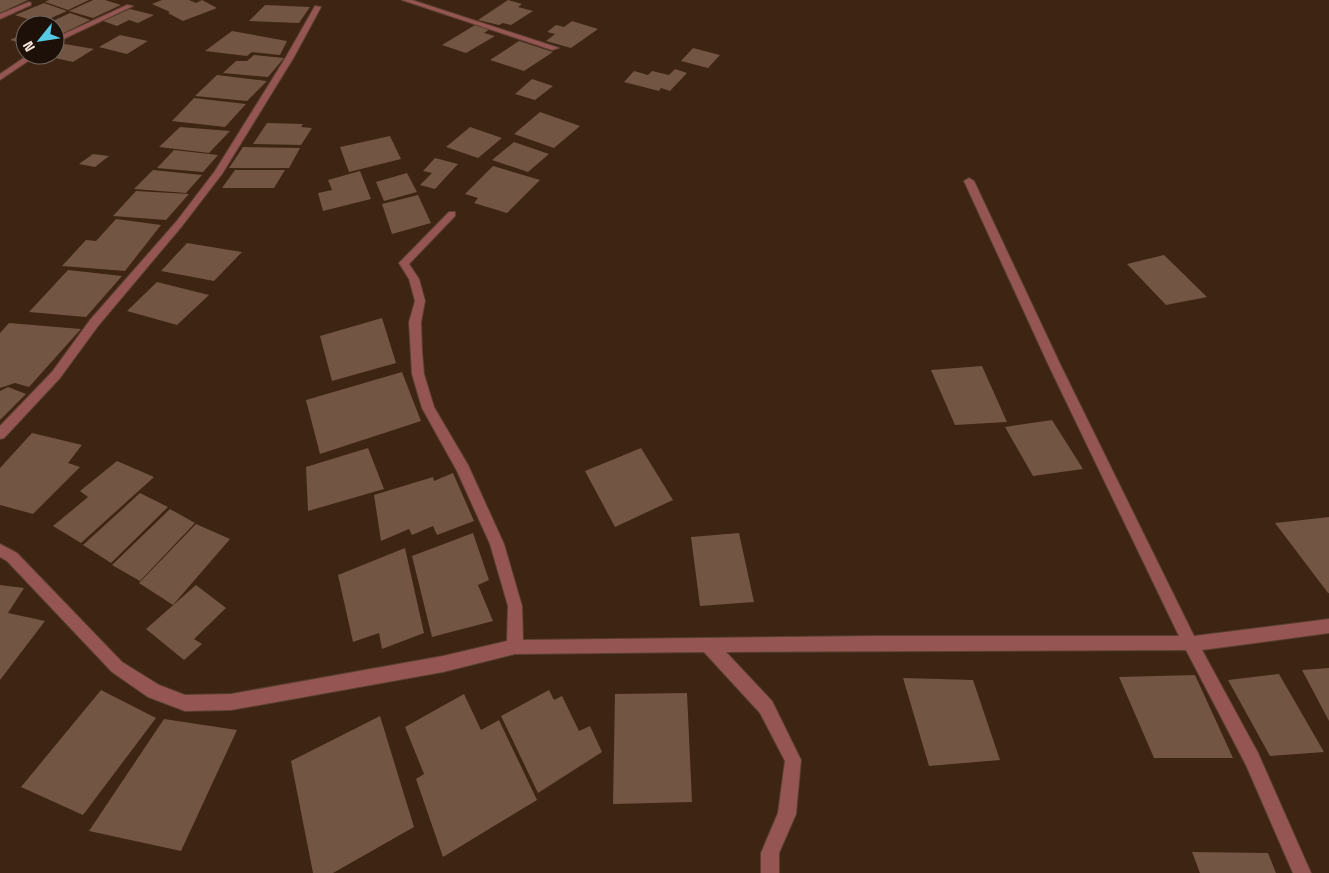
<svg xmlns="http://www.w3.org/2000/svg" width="1329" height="873" font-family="'Space Grotesk',sans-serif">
	<rect width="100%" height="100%" fill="#3e2413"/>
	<path fill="#725542" d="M0,0H28L0,13Z
		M49,0H89L68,10L45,2Z
		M93,0H105L121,5L93,18L69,11Z
		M162,0H189L196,3L202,0L217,8L183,21L168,13L170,12L152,4Z
		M508,0L522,4L518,7L533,11L511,25L503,23L499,25L478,20Z
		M44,3L67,11L40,23L15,15Z
		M265,5L310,7L299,23L249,21Z
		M130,9L154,15L138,23L129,20L117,26L103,21Z
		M70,13L90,20L64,33L55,30V25H44Z
		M572,21L598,29L571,48L546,41L555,34L547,32L556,25L564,27Z
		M475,25L490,29L484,33L495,36L466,53L442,45Z
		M232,31L287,41L280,55L252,52L247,56L205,51Z
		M25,33V44L10,40Z
		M120,35L148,41L127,54L99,47Z
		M519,41L553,52L524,71L490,60Z
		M65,44L94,49L73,62L46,56L55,55V49Z
		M693,48L720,55L708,68L681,61Z
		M254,55L284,58L268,77L223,73L236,61H247Z
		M675,69L687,73L670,91L661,88L659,91L624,82L634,71L648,75L652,71L669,75Z
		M217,75L267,81L247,101L195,96Z
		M532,79L553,86L535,100L515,94Z
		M194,98L246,104L225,127L172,121Z
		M540,112L580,126L554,148L514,134Z
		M267,123L303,124L301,127L312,128L301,145L253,144Z
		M180,127L230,131L209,153L159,147Z
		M470,127L502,138L478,158L446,147Z
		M390,136L401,159L349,172L340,147Z
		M514,142L549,154L528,172L492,160Z
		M243,147L300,148L289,168H229Z
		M174,150L218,155L203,172L157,168Z
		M93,154L109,156L95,167L79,164Z
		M435,158L458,164L435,189L420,185L432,173L423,171Z
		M493,166L540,180L507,213L474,203L478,198L465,194Z
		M153,170L202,175L186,193L134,189Z
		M235,170H285L274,188H222Z
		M360,171L371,199L323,211L318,193L332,190L328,180Z
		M407,173L417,192L384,201L376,182Z
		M136,191L189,194L166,220L113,216Z
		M418,195L431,223L392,234L382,204Z
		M116,219L161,225L125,271L62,266L86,240L96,241Z
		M187,243L242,252L214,281L161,271Z
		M1164,255L1207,297L1166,305L1127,264Z
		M68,270L122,276L86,317L29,312Z
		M157,282L209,295L177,325L127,311Z
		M382,318L396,363L332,381L320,336Z
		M9,323L81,329L29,387L15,383L0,388V333Z
		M982,366L1007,422L955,425L931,370Z
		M402,372L421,421L320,454L306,400Z
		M8,387L26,394L0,420V391Z
		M1052,420L1083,469L1033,476L1005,427Z
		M32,433L82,445L68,463L80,467L33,514L0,505V468Z
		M368,448L384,489L308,511L306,467Z
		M641,448L673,500L615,527L585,471Z
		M117,461L154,477L81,543L53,526L88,497L80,491Z
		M453,473L474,521L437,535L433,526L412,535L409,529L381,541L374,495L433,477L434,481Z
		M140,493L168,507L111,563L83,545Z
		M170,509L195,523L140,581L112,565Z
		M1329,517V593H1328L1275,523Z
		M196,524L230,539L173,605L139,583Z
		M473,533L489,580L478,585L493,621L432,637L412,556Z
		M739,533L754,602L700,606L691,537Z
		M405,548L424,633L382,649L379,633L353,642L338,575Z
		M0,585L24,588L8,613L45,621L0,680Z
		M196,585L226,608L194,639L202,644L184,660L146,629Z
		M1329,668V721L1302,670Z
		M1279,674L1324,752L1270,756L1228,680Z
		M1195,675L1233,758H1154L1119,677Z
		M903,678L973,680L1000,760L929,766Z
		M101,690L156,718L83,815L21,787Z
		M549,690L554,700L562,696L579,731L590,726L602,752L538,793L501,716Z
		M687,693L692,802L613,804L615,694Z
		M464,694L481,730L499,720L537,800L443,857L416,779L424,774L405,727Z
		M380,716L414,827L333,873H313L291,761Z
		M164,719L237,730L181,851L89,831Z
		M1192,852L1268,853L1276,873H1200Z"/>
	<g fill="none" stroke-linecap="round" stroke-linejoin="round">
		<defs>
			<path id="minor" d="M402,0H412L559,48L552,50Z
				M29,2L31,3V5L0,19V14Z
				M127,5L133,6L55,43V38Z
				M315,6L321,7L294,57L222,174L182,226L98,326L60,378L4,438L0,439V426L52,372L90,320L176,222L215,171L286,57Z
				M28,55H37L0,80V74Z
				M969,178L974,181L1061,366L1194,636L1329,619V633L1202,650L1258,753L1311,873H1293L1246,765L1186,650L726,652L772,701L801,760L796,814L779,853V873H761V853L778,813L785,761L760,713L704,652L515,654L443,672L231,710L185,711L148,697L112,672L7,561L0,557V544L17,553L122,662L159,685L185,695L231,694L443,656L507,641L508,606L490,544L457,471L422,408L412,374L409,322L415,301L409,279L399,263L449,212H455V216L409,264L419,279L425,301L421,322L422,351L424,374L434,407L468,465L504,544L522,606L523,640L878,636H1179L1049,366L964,181Z"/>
		</defs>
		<use href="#minor" stroke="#583f2f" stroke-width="2"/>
		<use href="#minor" fill="#955653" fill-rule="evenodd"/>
	</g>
	<g transform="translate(40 40) rotate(240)"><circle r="24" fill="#1c1009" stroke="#75665e"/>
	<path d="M0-4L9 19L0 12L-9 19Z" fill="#57c9e2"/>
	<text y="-8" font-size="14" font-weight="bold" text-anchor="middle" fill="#fae8dd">N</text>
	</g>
</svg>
